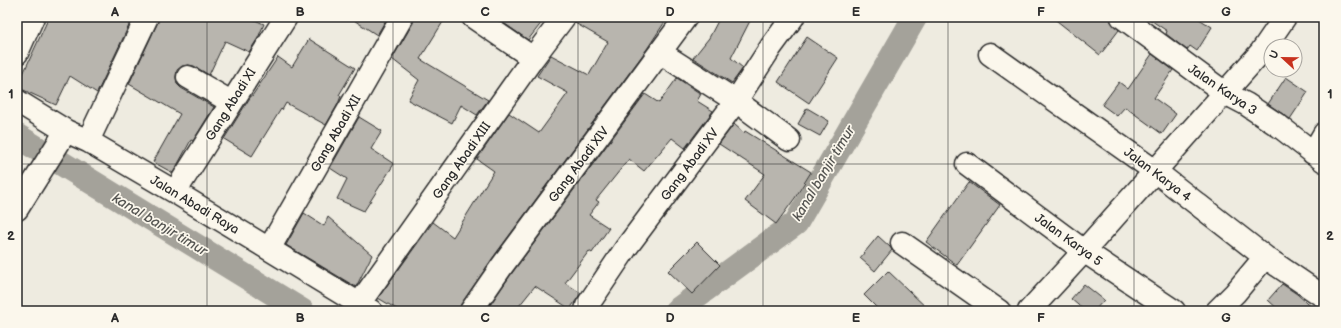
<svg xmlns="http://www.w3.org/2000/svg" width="1341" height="328" font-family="'Balsamiq Sans',sans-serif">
	<rect width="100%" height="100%" fill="#eeebe0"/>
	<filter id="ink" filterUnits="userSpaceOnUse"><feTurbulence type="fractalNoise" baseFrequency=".025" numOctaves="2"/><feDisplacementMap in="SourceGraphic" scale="8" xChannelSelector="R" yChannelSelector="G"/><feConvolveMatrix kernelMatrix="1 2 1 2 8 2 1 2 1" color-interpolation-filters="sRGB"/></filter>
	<g filter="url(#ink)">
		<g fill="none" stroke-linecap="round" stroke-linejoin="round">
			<path stroke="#a4a29a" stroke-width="25" d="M17,136L302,311
				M676,311L796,223L915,17"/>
		</g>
		<path fill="#b8b5ae" stroke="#2b2b2b" d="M49,17H133L97,93L70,76L56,105L17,87Z
			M159,17H248L264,24L258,38L249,52L225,41L209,75L194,66L188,65L182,66L177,70L176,77L177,84L181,88L214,107L193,141L191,140L173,173L153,162L180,114L129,84L158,22Z
			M349,17H385L387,18L377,35Z
			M414,17H446L420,59L488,100L477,115L461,105L452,123L408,100L419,80L392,59L413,23Z
			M495,17H546L528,40Z
			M576,17H668L647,49L492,259L461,304L459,311H400L378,298L433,222L453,237L494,171L477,159L509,113L539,133L568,93L537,76L551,55L589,75L608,42L575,23Z
			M720,17H752L731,58L743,68L732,83L693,58L709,38Z
			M1052,17H1110L1111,22L1119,30L1100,55Z
			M1146,17H1196L1212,27L1197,51L1190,46L1187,50L1166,34L1167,31Z
			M807,37L838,58L809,103L778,82Z
			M309,39L355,68L339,95L341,96L338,104L326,125L286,103L282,110L281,109L252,156L224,139L251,96H252L278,57L292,67Z
			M1152,54L1173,70L1154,98L1176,114L1162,134L1125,107L1117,116L1102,105L1119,82L1128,89Z
			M1286,77L1308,92L1290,119L1268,104Z
			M677,78L701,94L697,101L713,111L685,148L672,138L644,171L629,159L596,200L599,202L589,215L609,228L592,253L589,251L565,283L581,293L570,309L535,286L515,311H486L512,273L645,94L659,103Z
			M807,108L829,121L820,136L798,124Z
			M359,117L382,131L371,149L394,164L364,211L337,199L347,179L330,168Z
			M734,124L744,133L745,131L811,172L795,198L776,224L745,201L765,174L719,144Z
			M969,182L1000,205L957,265L926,242Z
			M304,213L324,226L328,217L372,255L356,287L286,245Z
			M878,236L890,247L892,250L875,271L860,258Z
			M697,242L720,265L692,294L668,271Z
			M888,271L930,311H880L864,295Z
			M1084,284L1104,300L1094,311H1085L1071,299Z
			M1282,284L1297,294L1316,311H1280L1268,300Z"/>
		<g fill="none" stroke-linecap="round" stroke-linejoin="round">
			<defs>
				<path id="minor" d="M473,17L533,58
					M1122,17L1225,93L1246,104L1279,126L1324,161
					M17,53L33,17
					M661,53L736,101L789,140
					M990,54L1155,171L1265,257L1324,297
					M188,77L231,102
					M17,101L66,131L88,141L175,192L371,311
					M88,141L147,17
					M1313,153L1324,134
					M967,164L1084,251L1174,311
					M175,192L286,17
					M17,209L66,131
					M902,243L999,311
					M269,249L402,17
					M359,304L533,58L564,17
					M471,311L502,266L686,17
					M586,311L587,306L626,248L736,101L771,47L793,17
					M1029,311L1084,251L1261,52L1285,17
					M1217,311L1235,293L1265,257"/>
			</defs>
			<use href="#minor" stroke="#2b2b2b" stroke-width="25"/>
			<use href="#minor" stroke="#fbf7ec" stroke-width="22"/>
		</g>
	</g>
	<path fill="none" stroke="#2b2b2b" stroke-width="1" stroke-opacity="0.55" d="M207,17V311M393,17V311M578,17V311M763,17V311M948,17V311M1134,17V311M17,164H1324"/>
	<g text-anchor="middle" stroke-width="3.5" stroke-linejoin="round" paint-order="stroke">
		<g font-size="13" fill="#2b2b2b" stroke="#fbf7ec">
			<text transform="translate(1223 89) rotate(34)" y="5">Jalan Karya 3</text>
			<text transform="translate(230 104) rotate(-58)" y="5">Gang Abadi XI</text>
			<text transform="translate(335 133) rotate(-60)" y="5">Gang Abadi XII</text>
			<text transform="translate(461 160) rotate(-55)" y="5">Gang Abadi XIII</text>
			<text transform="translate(578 164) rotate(-53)" y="5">Gang Abadi XIV</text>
			<text transform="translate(689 164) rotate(-53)" y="5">Gang Abadi XV</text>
			<text transform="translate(1158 174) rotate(37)" y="5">Jalan Karya 4</text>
			<text transform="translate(195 204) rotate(31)" y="5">Jalan Abadi Raya</text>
			<text transform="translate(1069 239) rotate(36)" y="5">Jalan Karya 5</text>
		</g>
		<g font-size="14" font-style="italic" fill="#555552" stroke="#fbf7ec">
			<text transform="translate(823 173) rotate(-59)" y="5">kanal banjir timur</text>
			<text transform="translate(160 224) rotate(31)" y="5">kanal banjir timur</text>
		</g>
	</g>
	<rect width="1341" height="328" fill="none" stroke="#fbf7ec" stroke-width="44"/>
	<g transform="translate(1283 58) rotate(292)"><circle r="19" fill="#fbf7ec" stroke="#a8a59f"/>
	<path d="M0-3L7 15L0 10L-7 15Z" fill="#c8321e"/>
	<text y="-6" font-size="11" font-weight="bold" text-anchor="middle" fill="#2b2b2b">U</text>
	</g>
	<rect x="22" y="22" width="1297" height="284" fill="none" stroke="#2b2b2b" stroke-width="1.5"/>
	<g font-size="13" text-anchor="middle" font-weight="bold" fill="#2b2b2b">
		<text x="115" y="16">A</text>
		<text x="300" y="16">B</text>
		<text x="485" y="16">C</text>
		<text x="670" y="16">D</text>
		<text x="856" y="16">E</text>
		<text x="1041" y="16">F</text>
		<text x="1226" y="16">G</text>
		<text x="11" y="98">1</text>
		<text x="1330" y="98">1</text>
		<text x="11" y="240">2</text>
		<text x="1330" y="240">2</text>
		<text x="115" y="322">A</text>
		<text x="300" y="322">B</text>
		<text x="485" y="322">C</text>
		<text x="670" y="322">D</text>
		<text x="856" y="322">E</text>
		<text x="1041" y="322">F</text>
		<text x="1226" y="322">G</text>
	</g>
</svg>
